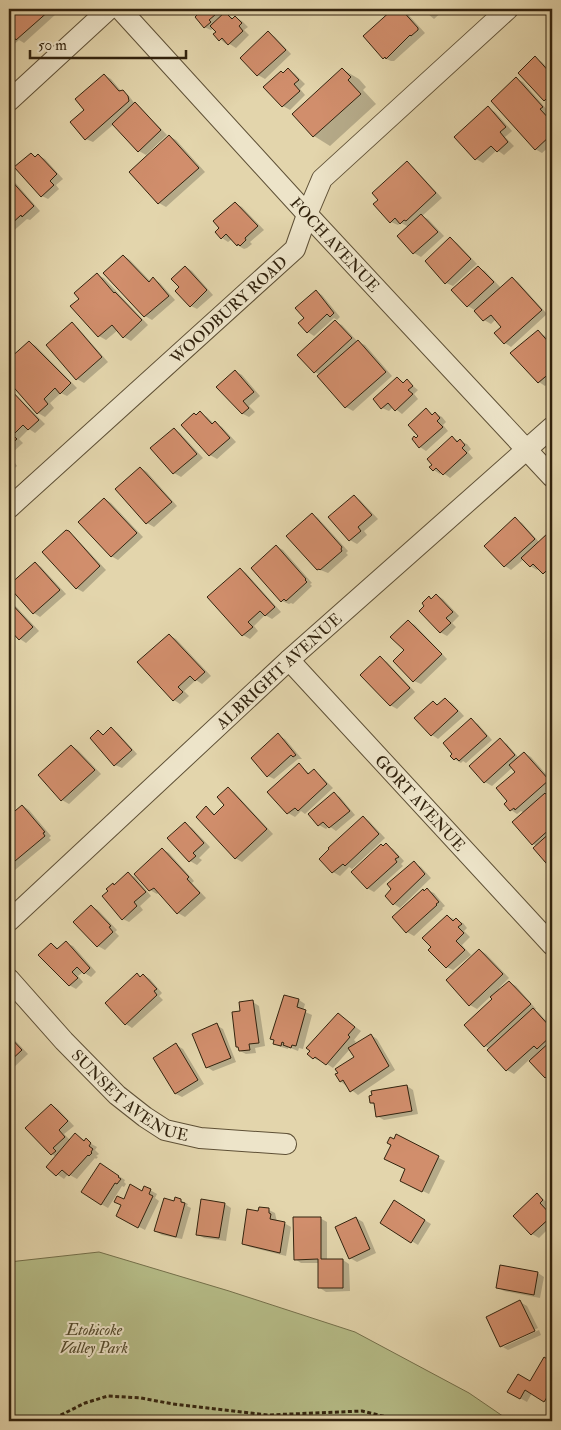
<svg xmlns="http://www.w3.org/2000/svg" width="561" height="1430" font-family="'IM FELL Double Pica',serif">
	<rect width="100%" height="100%" fill="#e3d5ac"/>
	<filter id="stains"><feTurbulence type="fractalNoise" baseFrequency=".004" numOctaves="4"/><feColorMatrix values="0 0 0 0 .2 0 0 0 0 .09 0 0 0 0 .02 0 0 0 .5 -.17"/></filter>
	<radialGradient id="worn" r=".72"><stop offset=".6" stop-color="#630" stop-opacity="0"/><stop offset="1" stop-color="#630" stop-opacity=".3"/></radialGradient>
	<path fill="#b6bd88" stroke="#74704b" d="M99,1252L229,1291L355,1332L469,1393L510,1421H373L361,1417L306,1421H9V1262Z"/>
	<path fill="#0003" d="M9,9H51L56,14L24,43L19,40L9,49Z
		M197,9H233L227,14L234,19L235,17L242,21L248,27L244,30L249,35L236,48L228,43L226,44L215,35L218,32L214,28L211,30L204,27L201,13Z
		M395,9L404,10L425,33L394,61H391L384,58L365,36Z
		M422,9H445L434,19Z
		M269,33L275,37L291,54L265,79L258,75Z
		M535,58L542,62L552,73V104L545,100Z
		M342,69L359,79L366,87L363,90L376,104L330,146L314,136Z
		M289,70L295,74L305,84L300,89L305,95L290,110L283,106L265,87Z
		M104,75L111,79L122,92L129,96L135,104L141,108L167,135L146,155L139,151L114,124L93,142L86,139V110Z
		M516,79L523,82L548,111L546,114L552,120V144L542,153L535,149Z
		M488,108L495,112L512,131L505,137L514,146L504,155L497,150L483,163L476,159L456,137Z
		M169,136L176,140L205,172L166,207L159,203Z
		M31,154L36,157L38,155L45,159L63,179L56,185L59,189L48,199L42,196Z
		M407,163L413,167L442,198L422,216L428,219L444,236L421,257L414,253L399,236L409,227L401,223L398,225L391,222Z
		M9,178L13,180L40,211L30,220L27,219L10,234L9,233Z
		M235,203L242,207L264,230L250,242L252,244L247,248L244,249L237,245L232,239L228,242L222,238Z
		M451,239L457,243L477,264L453,286L446,283Z
		M124,256L130,260L151,282L154,279L160,283L175,300L152,320L145,316Z
		M186,267L192,271L213,295L197,309L191,306L181,287Z
		M478,267L485,271L501,288L512,278L518,282L547,314L511,347L505,343L503,327L496,319L491,324L484,320L476,311L468,306Z
		M97,275L104,278L148,325L131,341L124,337L118,330L106,340L99,336L72,307L81,299Z
		M316,291L322,295L340,317L337,320L334,318L314,336L308,332L306,318Z
		M336,322L342,325L358,342L365,345L392,376L353,411L346,407L320,375L315,372L299,355Z
		M72,324L78,328L108,362L84,383L77,379Z
		M538,332L545,336L552,344V380L545,386L539,382Z
		M29,342L36,346L77,388L67,396L61,393L50,403L54,408L45,417L38,413L9,381V361Z
		M235,371L242,375L260,396L249,406L255,412L249,417L243,414L218,387Z
		M397,378L405,383L407,381L418,390L414,394L418,399L402,414L393,407L389,411L382,408Z
		M9,388L45,424L35,433L29,429L19,439L23,443L13,452L9,450Z
		M426,410L433,415L435,413L442,417L446,422L443,425L448,431L426,451L420,447V436Z
		M200,413L207,417L214,424L215,423L222,427L236,442L217,459L210,455L196,416Z
		M174,429L180,433L203,458L181,477L174,473L152,448Z
		M452,438L467,444L471,449L468,452L473,458L450,478L442,472L440,474L434,470Z
		M9,454L17,466L9,473Z
		M141,468L147,472L177,506L154,527L147,523L117,489Z
		M354,496L360,500L378,519L364,531L367,535L357,544L350,540L330,517Z
		M105,499L111,503L143,537L118,560L111,556Z
		M312,514L318,518L348,551L346,553L348,555L328,573L318,569Z
		M515,519L522,523L539,542L548,534L552,537V574L550,576L539,568L537,570L530,566L524,559L511,570L505,566L486,546Z
		M68,532L75,537L106,570L83,592L76,588Z
		M276,546L283,550L312,583L310,584L312,586L293,604L291,603L289,604L282,601Z
		M35,563L41,567L66,594L40,617L34,613L9,586Z
		M240,569L246,573L281,612L272,619L265,615L254,626L258,631L250,639L243,635L209,597Z
		M437,595L443,599L459,616L452,623L456,627L447,636L440,632L426,606L429,598L432,599Z
		M9,599L39,631L26,643L20,639L9,627Z
		M408,621L415,625L447,659L421,684L414,681L406,650Z
		M169,635L176,639L211,676L202,684L196,680L184,691L189,696L180,704L174,700L139,662Z
		M380,658L387,662L415,692L397,709L390,705Z
		M445,699L452,703L464,716L438,739L432,735L433,702L438,706Z
		M471,720L478,724L492,740L466,763L463,761L461,763L454,759Z
		M112,729L118,733L137,754L122,768L115,765L99,732L105,735Z
		M278,735L285,739L302,759H298L274,779L268,776Z
		M500,740L507,744L519,758L524,753L531,757L552,781V786L544,794L552,798V868L535,848L537,846L533,844L524,813L521,811L517,814L511,810L509,801L517,772L513,767L492,786L485,782Z
		M72,746L78,750L101,774L69,804L62,800L40,775Z
		M299,765L310,774L314,771L320,775L333,788L305,814L301,811L295,817L288,813Z
		M228,789L234,792L273,834L242,862L235,858L207,808L216,815L226,805Z
		M334,794L340,797L355,815L336,831L329,826L326,829L319,825L310,814Z
		M23,806L29,810L51,836L49,838L51,840L9,875V838L11,836L9,833V818Z
		M363,817L369,821L385,838L352,869L349,867L340,876L333,872L321,859Z
		M185,824L192,828L210,847L199,858L202,860L197,865L190,861Z
		M386,845L393,849L404,861L401,864L403,866L374,892L367,888L384,847Z
		M162,849L169,853L194,881L192,883L206,898L185,917L178,913L159,892L157,894L150,890Z
		M414,863L421,867L431,878L400,908L394,904Z
		M128,874L135,877L151,896L140,906L143,910L129,922L123,919L115,886Z
		M427,890L434,893L445,906L442,908L443,909L414,936L407,932L393,917Z
		M91,906L98,910L117,930L115,932L119,936L105,950L98,946Z
		M447,916L463,923L467,928L464,931L470,937L462,945L471,955L453,970L447,967Z
		M66,943L73,946L96,972L91,977L83,972L78,976L83,982L76,989L69,985L52,944L58,948Z
		M480,950L486,954L509,978L499,988L500,990L509,982L516,986L536,1009L535,1010L539,1013L552,1027V1081L546,1077L530,1059L514,1074L507,1070L488,1050L490,1049L485,1046L494,1000L491,996L477,1009L470,1005Z
		M137,975L141,977L143,975L150,979L162,993L159,996L163,1000L132,1028L126,1024Z
		M299,1000L305,1004L303,1011L312,1015L303,1049L299,1048L298,1051L288,1047V1049L281,1047L275,1043Z
		M253,1002L259,1006L265,1046L255,1048L256,1053L246,1054L240,1051L241,1012Z
		M338,1014L361,1031L354,1040L356,1042L352,1046L371,1035L377,1039L395,1070L358,1095L340,1081L356,1057L350,1049L333,1068L321,1060L320,1061L313,1058Z
		M216,1025L223,1029L236,1062L213,1071L207,1067Z
		M9,1034L28,1054L12,1069L9,1068Z
		M176,1045L183,1049L204,1084L182,1097L176,1094Z
		M407,1086L413,1090L418,1114L384,1120L377,1116L375,1105L371,1103Z
		M52,1105L58,1109L74,1126L64,1134L70,1140L75,1135L97,1147L95,1150L99,1154L96,1156L98,1157L96,1159L95,1158L77,1179L68,1174L64,1179L47,1167L56,1157L52,1154Z
		M396,1136L445,1161L429,1194L408,1184L407,1169L394,1140Z
		M107,1168L125,1180L124,1182L126,1184L124,1187L122,1186L108,1208L101,1204Z
		M150,1190L157,1194L155,1198L159,1201L145,1230L118,1216L125,1200Z
		M538,1195L549,1204L545,1207L552,1215V1225L539,1238L532,1234L515,1216Z
		M176,1198L188,1204L187,1206L191,1208L182,1239L162,1235L155,1231Z
		M395,1202L431,1224L418,1245L382,1223Z
		M225,1204L231,1208L226,1241L204,1238L197,1234Z
		M269,1210L275,1213L277,1222L284,1223L291,1227L286,1256L250,1247L243,1244L259,1213Z
		M320,1218L327,1222V1260H343L349,1264L350,1291L326,1292L320,1288L319,1263H301L295,1259Z
		M356,1218L363,1222L376,1253L357,1262L350,1258Z
		M538,1273L544,1277L540,1298L504,1291L497,1287Z
		M520,1302L527,1306L538,1328L503,1344V1347L539,1330L541,1335L508,1350L501,1346L487,1318Z
		M544,1359L552,1364L551,1404L532,1393L527,1402L509,1392L531,1383Z"/>
	<path fill="#d18e6c" stroke="#32230e" d="M9,9H49L50,10L16,40L13,36L9,40Z
		M195,9H222L209,20L211,22L204,28L195,17L199,13Z
		M393,9H401L418,28V30L411,36L410,35L386,59L385,57L383,59L363,36Z
		M225,12L232,19L235,16L242,23L239,26L243,31L228,45L222,38L219,41L213,34L216,32L210,26Z
		M268,31L286,50L257,76L240,58Z
		M535,56L552,75V93L544,101L518,73Z
		M288,68L299,80L294,84L300,91L282,107L263,87L281,71L283,73Z
		M342,68L351,77L348,80L361,94L313,137L292,114Z
		M104,74L119,91L123,90L128,96L129,101L85,140L70,122L84,110L75,99Z
		M516,77L543,107L540,109L552,122V134L535,150L491,101Z
		M135,102L161,130L138,152L112,124Z
		M488,106L506,127L500,132L508,142L497,152L491,146L475,160L454,137Z
		M169,135L199,168L158,204L129,172Z
		M31,153L35,157L38,154L57,174L50,181L54,185L41,197L14,167Z
		M407,161L436,193L406,221L404,220L400,224L395,218L390,223L373,204L378,200L372,193Z
		M9,178L34,206L22,217L21,215L9,226Z
		M235,202L258,226L245,238L246,240L240,246L238,244L237,246L226,234L221,239L215,232L219,228L213,221Z
		M421,214L438,232L413,254L397,236Z
		M450,237L471,259L445,284L425,261Z
		M123,255L149,282L153,277L169,296L144,317L103,273Z
		M185,266L207,290L190,307L175,291L179,287L171,279Z
		M478,266L494,282L467,307L451,290Z
		M97,273L114,293L115,292L142,320L123,338L112,325L98,337L70,306L79,299L74,293Z
		M512,277L542,310L504,344L494,333L501,327L491,315L483,321L474,311Z
		M316,290L334,313L330,317L327,314L307,333L298,323L304,318L295,308Z
		M335,320L352,338L314,373L297,355Z
		M72,322L102,357L76,380L46,345Z
		M538,330L551,345L552,344V371L538,383L510,353Z
		M358,340L386,372L345,408L317,376Z
		M29,341L71,383L60,394L55,388L44,399L48,404L37,414L9,382V359Z
		M235,370L254,392L243,401L249,408L242,414L216,387Z
		M397,377L403,383L407,379L413,386L408,390L413,394L395,411L388,403L381,409L373,399Z
		M9,388L39,420L28,430L23,425L13,435L17,439L9,446Z
		M426,408L432,415L435,412L440,418L437,421L443,427L419,448L412,439L414,436L416,438L418,436L408,425Z
		M200,411L212,424L215,421L230,438L209,456L181,425L194,413L196,415Z
		M174,428L197,454L173,474L150,448Z
		M452,436L457,442L460,439L465,445L462,448L467,453L443,475L436,468L433,471L429,467L432,465L427,459Z
		M140,467L172,502L146,524L115,489Z
		M354,495L372,515L358,527L361,531L349,541L328,517Z
		M104,498L137,533L111,557L78,522Z
		M312,513L342,547L341,549L342,551L320,570L319,569L317,570L286,536Z
		M515,517L535,539L504,567L484,546Z
		M66,530L69,531L100,566L76,589L42,552Z
		M548,533L552,538V565L543,574L533,564L530,567L521,558Z
		M276,545L306,579L305,580L307,582L286,601L284,599L281,602L251,568Z
		M35,562L60,590L33,614L9,587V585Z
		M240,568L275,607L265,616L260,611L248,622L253,627L242,636L207,597Z
		M436,594L453,612L446,618L451,623L440,633L419,611L424,606L422,603L429,596L431,599Z
		M9,601L33,627L19,640L9,629Z
		M408,620L442,654L413,682L393,661L404,650L390,637Z
		M169,634L205,672L195,681L190,676L178,687L183,692L173,701L137,662Z
		M380,656L410,688L390,706L360,675Z
		M445,698L458,711L431,736L414,718L433,701L437,705Z
		M471,718L487,736L459,761L456,758L454,760L450,756L452,754L443,743Z
		M111,727L132,750L114,766L90,738L98,730L103,735Z
		M278,733L296,755L293,757L291,755L267,777L251,758Z
		M500,738L515,755L484,783L469,766Z
		M71,745L95,770L61,801L38,775Z
		M524,752L549,780L515,810L514,808L510,811L504,804L507,801L496,788L515,772L509,765Z
		M299,763L308,774L314,769L327,784L298,811L295,808L287,814L267,792Z
		M228,787L267,829L235,859L196,817L206,806L214,815L224,805L217,797Z
		M334,792L350,811L329,828L323,822L318,826L308,814Z
		M545,793L552,801V827L532,845L512,822Z
		M22,805L45,832L43,833L45,836L9,866V816Z
		M363,816L379,834L345,866L343,864L332,873L319,859L329,849L328,848Z
		M185,822L204,843L193,853L196,856L189,862L167,838Z
		M552,831V870L533,848Z
		M386,843L399,857L395,859L397,862L367,889L351,872L381,844L383,846Z
		M162,848L189,877L187,879L200,893L177,914L154,888L149,891L134,874Z
		M414,861L425,874L393,905L385,896L391,889L387,884Z
		M128,872L146,892L134,902L137,906L122,920L102,896L108,891L106,889L113,883L114,885Z
		M427,888L439,902L436,904L437,905L406,933L392,917L423,889L424,891Z
		M91,905L111,926L109,927L113,932L97,947L73,922Z
		M447,915L453,921L456,918L462,924L458,927L464,933L456,941L465,950L446,968L428,950L431,947L422,938Z
		M66,941L90,968L84,974L77,967L72,972L78,978L69,986L38,955L51,943L57,949Z
		M479,949L503,974L469,1006L446,980Z
		M137,973L140,977L143,974L157,989L154,991L157,995L125,1025L105,1003Z
		M509,981L531,1004L484,1047L464,1025L492,999L490,997Z
		M284,995L299,999L297,1007L306,1010L296,1046L292,1045L291,1048L283,1045L284,1043L282,1042L281,1046L273,1044L274,1040L270,1039Z
		M253,1000L259,1043L249,1044L250,1050L239,1051L238,1047H236L232,1012L240,1011L239,1002Z
		M533,1008L552,1029V1035L537,1049L534,1046L506,1071L487,1050Z
		M338,1013L355,1027L348,1035L350,1037L326,1065L315,1057L313,1059L307,1054L310,1051L306,1048Z
		M217,1023L231,1058L206,1068L192,1034Z
		M371,1034L389,1066L350,1092L343,1080L340,1082L335,1074L338,1073L335,1069L354,1057L348,1048Z
		M9,1036L22,1050L9,1062Z
		M552,1040V1072L545,1078L529,1061Z
		M176,1043L198,1080L175,1094L153,1058Z
		M407,1085L412,1111L376,1117L374,1103H370L369,1096L372,1095L371,1091Z
		M51,1104L68,1121L59,1130L65,1137L53,1148L56,1151L51,1155L25,1128Z
		M75,1133L84,1141L86,1138L91,1143L89,1146L93,1149L91,1152L92,1153L89,1156L88,1155L69,1176L62,1170L56,1176L46,1167Z
		M396,1134L439,1156L422,1192L400,1181L405,1169L384,1159L391,1145L387,1143L390,1137L394,1139Z
		M100,1163L119,1176L118,1177L121,1179L117,1184L115,1183L101,1205L81,1192Z
		M130,1184L142,1191L144,1186L151,1189L149,1194L153,1196L138,1228L116,1216L121,1205L114,1202L117,1196L124,1199Z
		M537,1193L543,1200L540,1203L552,1216L531,1235L513,1216Z
		M175,1197L181,1199V1202L185,1203L176,1237L154,1231L164,1198L174,1201Z
		M201,1199L225,1203L219,1238L196,1235Z
		M394,1200L425,1220L411,1243L380,1223Z
		M259,1207L269,1208V1213L271,1214L270,1219L285,1222L280,1253L242,1244L247,1209L258,1211Z
		M293,1217H321V1259H343V1288H318V1259L294,1260Z
		M356,1217L370,1249L349,1259L335,1227Z
		M500,1265L538,1272L534,1295L496,1288Z
		M520,1300L535,1331L500,1347L486,1317Z
		M544,1357L552,1362V1389L544,1402L525,1390L520,1399L507,1392L518,1374L530,1381Z"/>
	<g fill="none" stroke-linecap="round" stroke-linejoin="round">
		<defs>
			<g id="street">
				<path id="s1" d="M120,9L307,214L552,477"/>
				<path d="M9,101L109,9"/>
				<path id="s2" d="M9,508L295,249L308,212L322,179L508,9"/>
				<path id="s3" d="M289,660L552,945"/>
				<path id="s4" d="M9,921L289,660L552,427"/>
				<path id="s5" d="M9,979L64,1041L117,1095L145,1117L165,1130L200,1138L286,1144"/>
			</g>
		</defs>
		<use href="#street" stroke="#5e5036" stroke-width="22"/>
		<path stroke="#32230e" stroke-width="3" stroke-dasharray="4 2.5" stroke-linecap="butt" d="M49,1421L85,1403L108,1396L141,1398L173,1404L268,1415L362,1411L403,1421"/>
		<use href="#street" stroke="#ede4c9" stroke-width="20"/>
	</g>
	<g text-anchor="middle" stroke-width="4" stroke-linejoin="round" paint-order="stroke">
		<g font-size="16" fill="#32230e" stroke="#ede4c9">
			<text dy="6" stroke="none"><textPath href="#s1" startOffset="319">FOCH AVENUE</textPath></text>
			<text dy="6" stroke="none"><textPath href="#s2" startOffset="296">WOODBURY ROAD</textPath></text>
			<text dy="6" stroke="none"><textPath href="#s4" startOffset="368">ALBRIGHT AVENUE</textPath></text>
			<text dy="6" stroke="none"><textPath href="#s3" startOffset="194">GORT AVENUE</textPath></text>
			<text dy="6" stroke="none"><textPath href="#s5" startOffset="170">SUNSET AVENUE</textPath></text>
		</g>
		<g font-size="16" font-style="italic" fill="#534a2c" stroke="#ede4c9">
			<text x="94" y="1335">Etobicoke<tspan x="94" dy="18">Valley Park</tspan></text>
		</g>
	</g>
	<rect width="561" height="1430" fill="none" stroke="#e3d5ac" stroke-width="30"/>
	<rect x="10" y="10" width="541" height="1410" fill="none" stroke="#32230e" stroke-width="2.5"/>
	<rect x="15" y="15" width="531" height="1400" fill="none" stroke="#32230e"/>
	<path d="M30 50v8h156v-8" fill="none" stroke="#32230e" stroke-width="2.5"/>
	<text x="38" y="50" font-size="15" fill="#32230e" stroke="#ede4c9" stroke-width="4" paint-order="stroke">50 m</text>
	<rect width="100%" height="100%" filter="url(#stains)"/>
	<rect width="100%" height="100%" fill="url(#worn)"/>
</svg>
